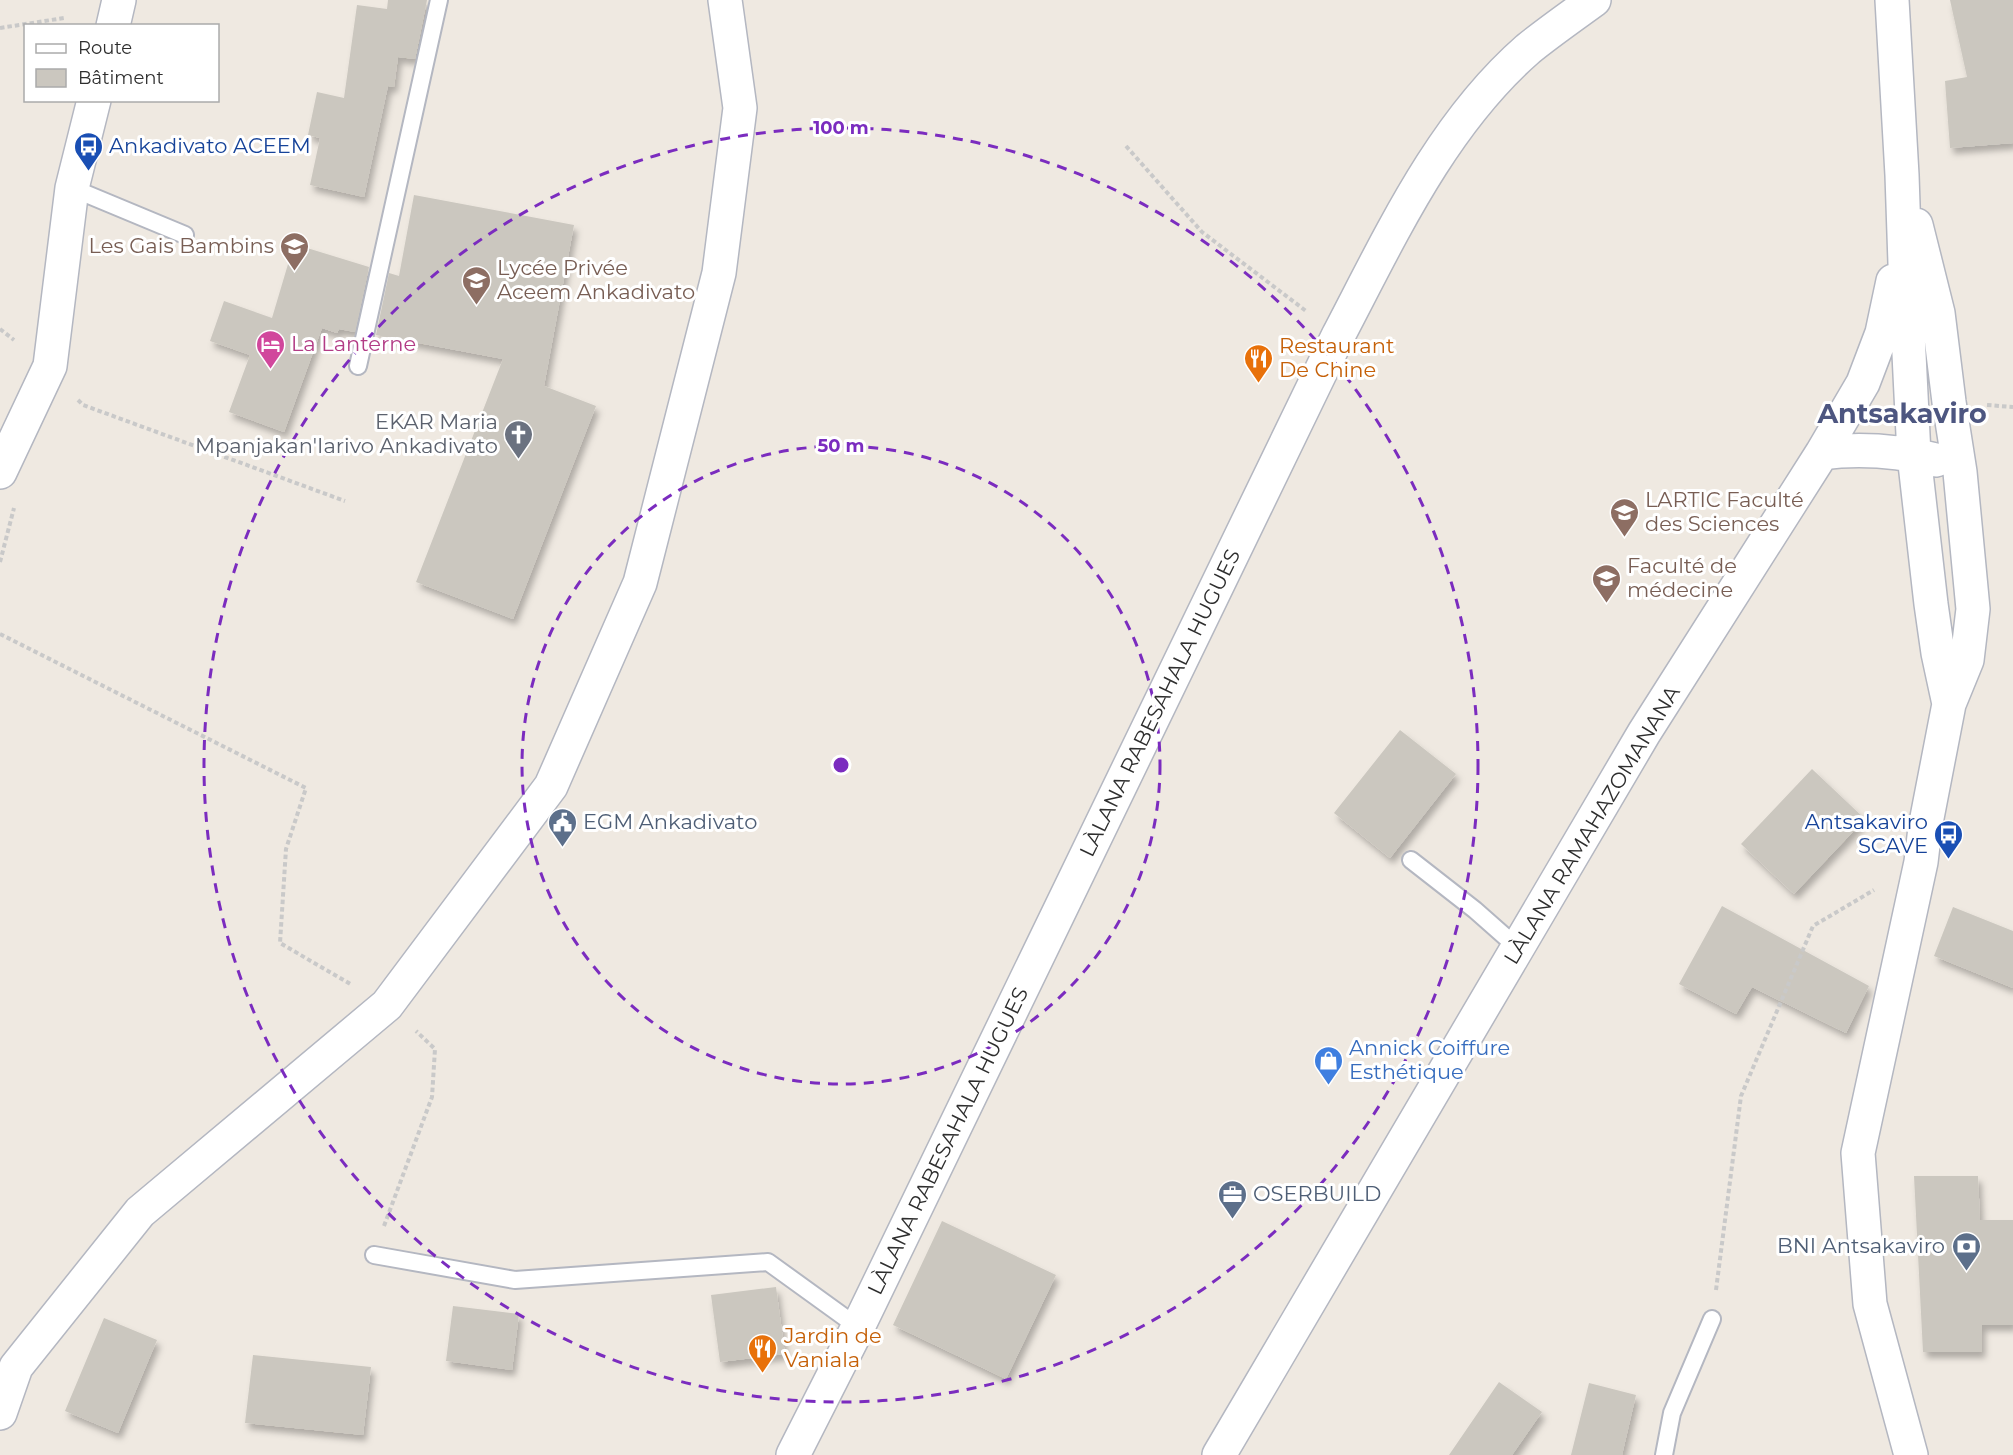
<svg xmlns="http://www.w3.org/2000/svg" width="2013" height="1455" font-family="Montserrat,sans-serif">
	<defs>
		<filter id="shadow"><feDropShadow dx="3.5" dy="6" stdDeviation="3" flood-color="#0004"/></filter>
	</defs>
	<rect width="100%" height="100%" fill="#efe9e1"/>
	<path fill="#cbc7bf" filter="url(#shadow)" d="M388,0H427L415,59L398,57L394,87L388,86L364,197L310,185L320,138L308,135L317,92L344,98L357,5L387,9Z
		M1950,0H2013V143L1950,148L1945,81L1967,77Z
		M414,195L574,225L544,386L596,406L513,619L416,582L503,359L376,335L389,273L399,276Z
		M294,244L369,267L355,332L339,329L337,333L322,328L284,432L229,412L250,355L210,341L224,301L272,318Z
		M1400,730L1456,774L1390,858L1334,813Z
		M1812,769L1865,819L1794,894L1741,844Z
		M1722,906L1869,986L1846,1033L1752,987L1736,1014L1679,984Z
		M1953,907L2013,931V988L1934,956Z
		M1914,1176H1978L1980,1220H2013V1325H1982V1352H1923Z
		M942,1221L1056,1275L1006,1379L893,1325Z
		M776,1287L785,1354L720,1362L711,1295Z
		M453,1306L519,1314L512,1370L446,1361Z
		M104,1318L157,1340L118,1433L65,1411Z
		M253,1355L371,1367L363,1435L245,1423Z
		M1499,1382L1542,1412L1512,1455H1449Z
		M1589,1383L1636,1395L1622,1455H1571Z"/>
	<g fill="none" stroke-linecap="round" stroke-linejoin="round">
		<defs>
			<path id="service" d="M72,188L185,235
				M358,366L439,0
				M1411,860L1475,910L1518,948
				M374,1255L515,1280L768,1262L858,1327
				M1664,1455L1672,1413L1712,1319"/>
			<path id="minor" d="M113,26L119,0
				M0,472L50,366L72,188L94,100
				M0,1413L16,1367L140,1212L387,1005L551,786L640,583L719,273L740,108L725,0
				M793,1455L858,1327L1338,336C1391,235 1441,125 1528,49C1549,32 1572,16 1594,0"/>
			<path id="secondary" d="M1892,0L1902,175L1906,293L1914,455L1931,604L1938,653L1949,704L1925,828L1921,862L1858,1153L1870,1304L1911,1455
				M1916,225L1938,313L1949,402L1960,472L1973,609L1967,660L1949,704
				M1822,453C1860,448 1898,451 1936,460
				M1219,1455L1644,733L1822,453L1863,383L1882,333L1893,281"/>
		</defs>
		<use href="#service" stroke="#b4b7c1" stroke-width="20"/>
		<use href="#minor" stroke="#b4b7c1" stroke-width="36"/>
		<use href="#secondary" stroke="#b4b7c1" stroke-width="36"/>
		<path stroke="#c9c9c9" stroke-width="4" stroke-dasharray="4.5 3" stroke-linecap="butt" d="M0,28L64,18
			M1126,146L1202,232L1306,311
			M210,246L227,254
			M0,329L14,340
			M78,400L83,405L345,501
			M1987,405L2013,407
			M0,562L14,508
			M0,634L306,788L286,849L280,943L352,985
			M384,1226L432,1097L435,1049L416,1031
			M1716,1290L1741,1096L1813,926L1874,890"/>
		<use href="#service" stroke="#fff" stroke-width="16"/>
		<use href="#minor" stroke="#fff" stroke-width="33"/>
		<use href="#secondary" stroke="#fff" stroke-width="33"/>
	</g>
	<g fill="none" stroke="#7b2cbf" stroke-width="3" stroke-dasharray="10 8">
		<circle cx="841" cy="765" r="319"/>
		<circle cx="841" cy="765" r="637"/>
	</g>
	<defs>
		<symbol id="bus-pin" viewBox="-11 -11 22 30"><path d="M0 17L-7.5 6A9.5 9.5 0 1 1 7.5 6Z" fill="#1a4fb4" stroke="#fff"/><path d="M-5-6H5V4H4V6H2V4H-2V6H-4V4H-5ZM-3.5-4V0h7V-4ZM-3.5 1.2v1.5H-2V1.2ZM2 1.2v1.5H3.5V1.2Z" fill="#fff"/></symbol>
		<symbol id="school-pin" viewBox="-11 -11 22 30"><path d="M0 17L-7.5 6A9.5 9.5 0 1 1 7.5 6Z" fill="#8d6e63" stroke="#fff"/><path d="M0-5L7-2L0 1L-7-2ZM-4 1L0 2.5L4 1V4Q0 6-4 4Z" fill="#fff"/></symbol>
		<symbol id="hotel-pin" viewBox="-11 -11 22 30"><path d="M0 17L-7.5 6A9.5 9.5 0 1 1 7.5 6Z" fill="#d1479c" stroke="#fff"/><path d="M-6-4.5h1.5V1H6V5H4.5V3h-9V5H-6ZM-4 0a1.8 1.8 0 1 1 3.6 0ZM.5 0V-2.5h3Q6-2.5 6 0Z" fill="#fff"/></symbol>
		<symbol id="restaurant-pin" viewBox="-11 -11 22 30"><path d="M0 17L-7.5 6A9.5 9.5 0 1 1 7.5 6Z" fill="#e8710a" stroke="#fff"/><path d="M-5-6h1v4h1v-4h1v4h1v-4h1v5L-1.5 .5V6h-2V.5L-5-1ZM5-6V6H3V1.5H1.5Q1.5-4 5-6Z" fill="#fff"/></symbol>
		<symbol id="church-pin" viewBox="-11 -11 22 30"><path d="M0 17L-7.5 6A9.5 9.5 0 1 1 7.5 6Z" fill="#6b7280" stroke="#fff"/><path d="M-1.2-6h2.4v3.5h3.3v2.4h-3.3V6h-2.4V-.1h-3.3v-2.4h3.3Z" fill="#fff"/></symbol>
		<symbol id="university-pin" viewBox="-11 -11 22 30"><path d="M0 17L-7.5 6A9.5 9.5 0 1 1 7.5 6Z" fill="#8d6e63" stroke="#fff"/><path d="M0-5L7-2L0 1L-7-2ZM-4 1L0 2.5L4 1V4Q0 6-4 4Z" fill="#fff"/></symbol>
		<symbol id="civic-pin" viewBox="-11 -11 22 30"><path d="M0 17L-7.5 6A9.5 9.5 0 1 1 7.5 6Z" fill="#5c6f8a" stroke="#fff"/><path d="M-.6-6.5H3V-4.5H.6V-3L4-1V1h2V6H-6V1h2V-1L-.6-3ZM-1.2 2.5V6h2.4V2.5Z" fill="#fff"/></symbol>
		<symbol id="shop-pin" viewBox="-11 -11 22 30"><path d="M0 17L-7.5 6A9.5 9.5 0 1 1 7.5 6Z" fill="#3f7fe0" stroke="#fff"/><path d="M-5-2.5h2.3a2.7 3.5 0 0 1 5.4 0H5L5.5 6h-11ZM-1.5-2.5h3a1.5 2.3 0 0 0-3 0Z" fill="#fff"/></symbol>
		<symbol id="office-pin" viewBox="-11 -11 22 30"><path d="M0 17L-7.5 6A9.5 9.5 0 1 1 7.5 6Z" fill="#5c6f8a" stroke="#fff"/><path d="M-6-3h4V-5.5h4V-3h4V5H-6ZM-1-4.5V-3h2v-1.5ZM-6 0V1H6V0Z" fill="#fff"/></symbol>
		<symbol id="bank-pin" viewBox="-11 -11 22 30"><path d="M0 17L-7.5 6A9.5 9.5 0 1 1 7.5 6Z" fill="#5c6f8a" stroke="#fff"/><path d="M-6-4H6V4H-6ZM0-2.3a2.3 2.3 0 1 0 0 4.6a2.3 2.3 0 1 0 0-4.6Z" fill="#fff"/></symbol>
	</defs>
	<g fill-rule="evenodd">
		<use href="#bus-pin" x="72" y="130" width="33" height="45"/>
		<use href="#school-pin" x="278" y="230" width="33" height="45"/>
		<use href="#school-pin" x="460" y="264" width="33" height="45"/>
		<use href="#hotel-pin" x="254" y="328" width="33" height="45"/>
		<use href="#restaurant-pin" x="1242" y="342" width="33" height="45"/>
		<use href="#church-pin" x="502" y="418" width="33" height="45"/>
		<use href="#university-pin" x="1608" y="496" width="33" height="45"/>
		<use href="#university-pin" x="1590" y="562" width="33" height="45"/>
		<use href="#civic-pin" x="546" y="806" width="33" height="45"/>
		<use href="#bus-pin" x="1932" y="818" width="33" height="45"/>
		<use href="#shop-pin" x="1312" y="1044" width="33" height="45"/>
		<use href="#office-pin" x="1216" y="1178" width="33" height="45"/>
		<use href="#bank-pin" x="1950" y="1230" width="33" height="45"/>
		<use href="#restaurant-pin" x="746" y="1332" width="33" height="45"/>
	</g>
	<g text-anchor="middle" stroke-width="6" stroke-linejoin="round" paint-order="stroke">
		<g font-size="21" fill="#164399" stroke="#fff" text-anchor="start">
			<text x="109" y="153">Ankadivato ACEEM</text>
			<text x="1928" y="829" text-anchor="end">Antsakaviro<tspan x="1928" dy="24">SCAVE</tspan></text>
		</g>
		<g font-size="21" fill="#785e54" stroke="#fff" text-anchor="start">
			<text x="274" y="253" text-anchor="end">Les Gais Bambins</text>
			<text x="497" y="275">Lycée Privée<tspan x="497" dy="24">Aceem Ankadivato</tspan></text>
			<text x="1645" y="507">LARTIC Faculté<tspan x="1645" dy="24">des Sciences</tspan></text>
			<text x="1627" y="573">Faculté de<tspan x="1627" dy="24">médecine</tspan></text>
		</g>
		<g font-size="21" fill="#b23c85" stroke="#fff" text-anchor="start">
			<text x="291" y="351">La Lanterne</text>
		</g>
		<g font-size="21" fill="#c56008" stroke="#fff" text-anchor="start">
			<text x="1279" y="353">Restaurant<tspan x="1279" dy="24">De Chine</tspan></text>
			<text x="784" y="1343">Jardin de<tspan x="784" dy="24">Vaniala</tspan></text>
		</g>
		<g font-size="21" fill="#5b616d" stroke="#fff" text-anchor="end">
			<text x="498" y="429">EKAR Maria<tspan x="498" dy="24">Mpanjakan'Iarivo Ankadivato</tspan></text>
		</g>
		<g font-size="21" fill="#2e2e2e" stroke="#fff">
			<text transform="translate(1160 703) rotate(-64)" y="7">LÀLANA RABESAHALA HUGUES</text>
			<text transform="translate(1592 825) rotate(-59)" y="7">LÀLANA RAMAHAZOMANANA</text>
			<text transform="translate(948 1141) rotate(-64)" y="7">LÀLANA RABESAHALA HUGUES</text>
		</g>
		<g font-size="21" fill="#4e5e75" stroke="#fff" text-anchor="start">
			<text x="583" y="829">EGM Ankadivato</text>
			<text x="1253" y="1201">OSERBUILD</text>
			<text x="1945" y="1253" text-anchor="end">BNI Antsakaviro</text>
		</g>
		<g font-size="21" fill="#366cbe" stroke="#fff" text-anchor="start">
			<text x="1349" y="1055">Annick Coiffure<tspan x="1349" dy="24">Esthétique</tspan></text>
		</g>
		<g font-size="27" font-weight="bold" fill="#4d5680" stroke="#fff">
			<text x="1902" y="423">Antsakaviro</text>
		</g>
	</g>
	<circle cx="841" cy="765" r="9" fill="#7b2cbf" stroke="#fff" stroke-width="3"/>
	<g font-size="18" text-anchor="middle" font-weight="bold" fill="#7b2cbf" stroke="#fff" stroke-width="6" stroke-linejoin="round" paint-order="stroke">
		<text x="841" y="134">100 m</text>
		<text x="841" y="452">50 m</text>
	</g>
	<rect x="24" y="24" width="195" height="78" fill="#ffffff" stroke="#ababab" stroke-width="1.5"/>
	<rect x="36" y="44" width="30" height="9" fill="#ffffff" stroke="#ababab" stroke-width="1.5"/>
	<text x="78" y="54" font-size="18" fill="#2e2e2e">Route</text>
	<rect x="36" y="69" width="30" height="18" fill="#cbc7bf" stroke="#ababab" stroke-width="1.5"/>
	<text x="78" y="84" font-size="18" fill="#2e2e2e">Bâtiment</text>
</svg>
